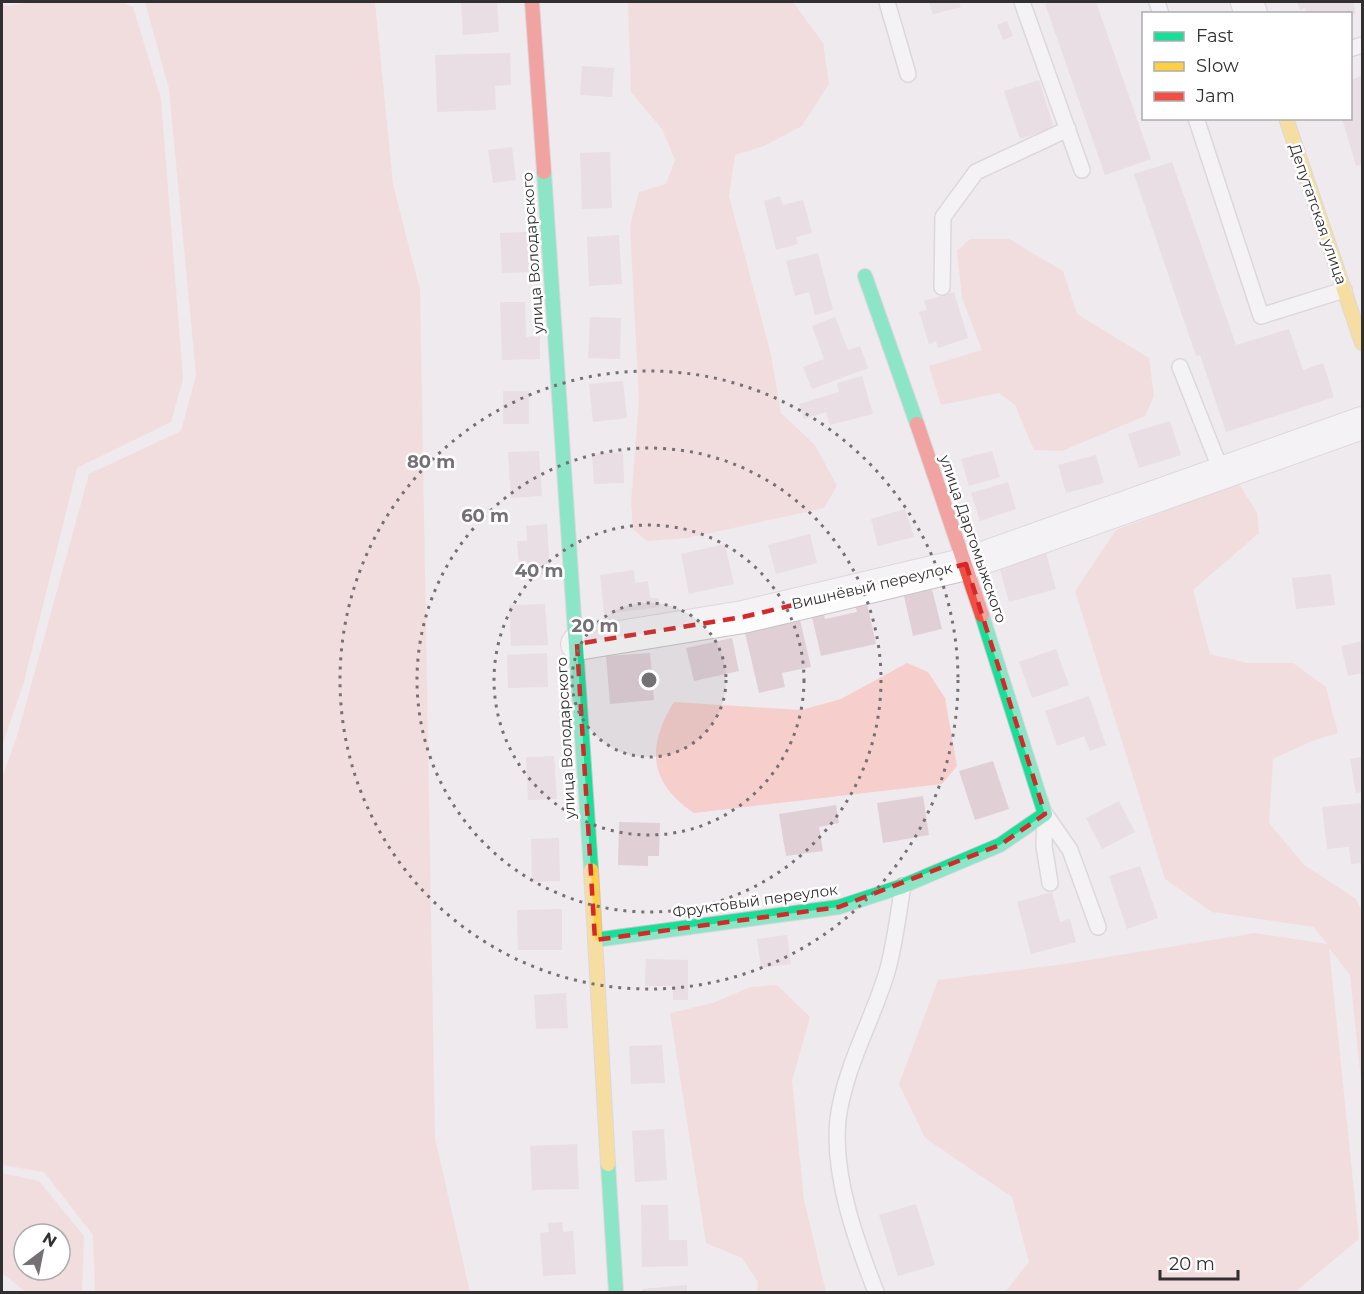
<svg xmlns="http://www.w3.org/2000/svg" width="1364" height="1294" font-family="Montserrat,sans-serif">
	<rect width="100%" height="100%" fill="#efeaee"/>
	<path fill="#f6cecb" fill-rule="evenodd" d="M32,2H122L133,7L161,99L183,379L171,422L77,468L24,682L2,746V4L8,6Z
		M145,2H375L393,184L420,290L435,1138L470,1292H95L93,1235L44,1172L2,1165V778L18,733L89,474L181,431L196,375L169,89Z
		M628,2H793L823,43L829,84L802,126L764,146L735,155L729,196L771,355L781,413L815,445L837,486L824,508L687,538L647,541L633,529L631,503L639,400L630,226L639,192L666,184L675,160L662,129L631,92Z
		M970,239H1009L1063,271L1077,314L1149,358L1154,396L1145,416L1062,451L1034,450L1015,405L999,393L941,405L929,366L982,350L962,298L957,251Z
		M1238,483L1257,512L1259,533L1193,590L1210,654L1247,663H1293L1326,687L1338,733L1312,741L1273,759L1269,823L1304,865L1356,899L1362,911V1090L1350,975L1329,948L1359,1239L1295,1292H1005L1029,1262L1012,1197L925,1138L899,1084L938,980L1065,964L1255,933L1327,944L1314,927L1212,912L1165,879L1075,591L1116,530Z
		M907,663L928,672L945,698L957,766L942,784L694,813C649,783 646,747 674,702L801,710L841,699Z
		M777,985L810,1017L792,1081L804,1200L826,1292H757L758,1282L742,1258L706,1243L670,1013L713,1003L750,987Z
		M2,1173L39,1181L84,1236L82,1292H26L2,1273ZM24,1234H60V1270H24Z"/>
	<path fill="#e0d0d6" d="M461,2H497L499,32L463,35Z
		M929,2H959L961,7L933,14Z
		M1051,2H1096L1151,159L1105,175L1045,4Z
		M1297,2H1353L1356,14H1307L1305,8L1300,10Z
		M1007,21L1013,36L1003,40L997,25Z
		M510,53L511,85L495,86L496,110L437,112L435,55Z
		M582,66L614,68L612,97L580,95Z
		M1362,76V164L1356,166L1342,118H1350V80Z
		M1039,80L1054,128L1020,139L1004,91Z
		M512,147L516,180L493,183L488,150Z
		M610,152L612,208L582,209L580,153Z
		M1172,162L1236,345L1289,329L1303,370L1323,363L1334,397L1226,432L1200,355L1196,356L1134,174Z
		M780,196L783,205L803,200L812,233L796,237L798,244L776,250L764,201Z
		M528,232L529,272L502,273L500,233Z
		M619,235L622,284L589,286L587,237Z
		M818,253L833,310L815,315L809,292L795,296L786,261Z
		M954,292L968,338L938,348L936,341L929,344L919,312L927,310L924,301Z
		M500,302H525L526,337L540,336V359L502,360Z
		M590,317L621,318L620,359L588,358Z
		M835,317L848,350L860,346L868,368L812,389L803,367L824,359L812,326Z
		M862,376L873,414L830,425L826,412L804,419L799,404L839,392L837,383Z
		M623,381L627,418L593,422L589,384Z
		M503,391H529V424H503Z
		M1170,421L1181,455L1139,468L1128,434Z
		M539,451L542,496L511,498L508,452Z
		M992,451L1000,477L969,486L961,459Z
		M623,452L624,483L594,484L592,454Z
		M1096,455L1104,483L1066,493L1058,465Z
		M1008,482L1016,509L980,521L971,493Z
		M905,509L914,537L878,546L871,519Z
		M547,524L550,574L520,576L517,541H527L526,526Z
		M810,534L817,563L776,574L768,545Z
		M725,544L734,584L689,594L681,554Z
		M1046,553L1056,589L1009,602L999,566Z
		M634,570L635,583L648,581L650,598H658L660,607L604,614L600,575Z
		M1331,574L1335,605L1296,609L1292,578Z
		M932,589L942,629L913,636L904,596Z
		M866,599L876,644L821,656L811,613L823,610L825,619L857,612L854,602Z
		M545,604L548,645L511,646L509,605Z
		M800,620L811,667L782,673L785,687L759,693L745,633Z
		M732,638L739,671L694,681L686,648Z
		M1362,641V673L1348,676L1341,646Z
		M1056,649L1069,685L1032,698L1019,662Z
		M547,653L548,687L508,688L507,655Z
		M650,653L654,700L610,704L606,656Z
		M1089,696L1106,745L1090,751L1084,736L1057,746L1045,711Z
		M554,756L557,799L528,800L526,757Z
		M1362,757V792L1356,793L1350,759Z
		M993,761L1009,809L975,820L959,771Z
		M923,796L929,835L883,843L877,803Z
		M1119,801L1135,832L1102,849L1086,818Z
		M1362,803V863L1351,864L1349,847L1327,849L1322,807Z
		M836,805L839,823L819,827L823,851L786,856L779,814Z
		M619,822L660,823L659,856H648V866L618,865Z
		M559,838L560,881L532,882L531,839Z
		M1140,866L1158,918L1127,929L1109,876Z
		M1052,892L1060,922L1070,919L1076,942L1031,954L1017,902Z
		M562,909V950H518L517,910Z
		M787,935L791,964L761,968L757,939Z
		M646,959L688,960V1000H673V986H645Z
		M566,993L568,1028L536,1029L534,995Z
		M662,1045L665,1083L631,1084L629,1046Z
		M664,1129L667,1180L635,1182L632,1131Z
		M577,1144L579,1189L532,1190L530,1146Z
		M916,1204L935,1265L898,1276L879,1215Z
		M641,1205H668L669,1240H687L688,1266L642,1267Z
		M562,1222L563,1232L573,1231L576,1274L543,1276L540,1233L549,1232L548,1223Z
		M687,1285V1292H642V1289Z"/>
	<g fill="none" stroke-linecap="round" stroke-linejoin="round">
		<defs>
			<path id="lane" d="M887,2L908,74
				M1022,2L1082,170
				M1157,2L1161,14
				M1350,49L1362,45
				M1196,118L1261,316L1344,290
				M942,287L943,217L976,172L1068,129
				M1180,367L1222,473
				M1045,814L1070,850L1098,927
				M1045,814L1044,846L1050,883
				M876,1292C856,1241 832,1175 838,1119C845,1066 872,1022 887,972C895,944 898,914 903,886"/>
			<path id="street" d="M1247,2L1251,14
				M577,644L743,617L966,564L1362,423"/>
			<path id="fast" d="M544,172L591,870
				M865,276L917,424
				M595,940L839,907L903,886L1000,845L1045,814L982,615
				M608,1164L616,1292"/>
			<path id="slow" d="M1286,118L1362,343
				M591,870L608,1164"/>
			<path id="jam" d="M532,2L544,172
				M917,424L982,615"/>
		</defs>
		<use href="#lane" stroke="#c6c2c5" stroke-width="18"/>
		<use href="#street" stroke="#c6c2c5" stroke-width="34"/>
		<use href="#fast" stroke="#c6c2c5" stroke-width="16"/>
		<use href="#slow" stroke="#c6c2c5" stroke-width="16"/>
		<use href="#jam" stroke="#c6c2c5" stroke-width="16"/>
		<use href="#lane" stroke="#fdfcfc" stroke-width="15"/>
		<use href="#street" stroke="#fdfcfc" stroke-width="32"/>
		<use href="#fast" stroke="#16e098" stroke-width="14"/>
		<use href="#slow" stroke="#ffcf43" stroke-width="14"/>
		<use href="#jam" stroke="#f24e42" stroke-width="14"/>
	</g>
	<path d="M0 0H1364V1294H0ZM966,564L1045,814L1000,845L839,907L595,940L577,644L743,617Z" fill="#efeaee" fill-opacity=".55" fill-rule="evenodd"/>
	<path fill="none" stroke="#d62828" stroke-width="4.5" stroke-dasharray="12 8" stroke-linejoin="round" d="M966,564L1045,814L1000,845L839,907L595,940L577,644L743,617Z"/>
	<circle cx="649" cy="680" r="77" fill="#747073" fill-opacity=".12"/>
	<g fill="none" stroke="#747073" stroke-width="3" stroke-dasharray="3 6">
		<circle cx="649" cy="680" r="77"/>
		<circle cx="649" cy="680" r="155"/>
		<circle cx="649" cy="680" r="232"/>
		<circle cx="649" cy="680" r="309"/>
	</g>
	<g text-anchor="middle" stroke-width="5" stroke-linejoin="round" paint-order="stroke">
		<g font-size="15" fill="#322f31" stroke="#fff">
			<text transform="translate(1318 214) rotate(71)" y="5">Депутатская улица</text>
			<text transform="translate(533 253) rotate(-94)" y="5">улица Володарского</text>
			<text transform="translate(973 539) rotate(71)" y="5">улица Даргомыжского</text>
			<text transform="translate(872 586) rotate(-13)" y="5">Вишнёвый переулок</text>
			<text transform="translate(566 738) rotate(-93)" y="5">улица Володарского</text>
			<text transform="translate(755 901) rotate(-8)" y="5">Фруктовый переулок</text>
		</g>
	</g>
	<circle cx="649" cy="680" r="9" fill="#747073" stroke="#fff" stroke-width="3"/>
	<g font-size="18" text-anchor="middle" font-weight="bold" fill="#747073" stroke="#fff" stroke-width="5" stroke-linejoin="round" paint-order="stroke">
		<text x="431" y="468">80 m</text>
		<text x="485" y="522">60 m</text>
		<text x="539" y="577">40 m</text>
		<text x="595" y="632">20 m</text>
	</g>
	<rect width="1364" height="1294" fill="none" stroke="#322f31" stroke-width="6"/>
	<rect x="1142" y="12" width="210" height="108" fill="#ffffff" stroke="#adacad" stroke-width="1.5"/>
	<rect x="1154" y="32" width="30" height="9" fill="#16e098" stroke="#adacad" stroke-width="1.5"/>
	<text x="1196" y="42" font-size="18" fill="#322f31">Fast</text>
	<rect x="1154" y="62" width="30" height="9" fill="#ffcf43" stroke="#adacad" stroke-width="1.5"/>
	<text x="1196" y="72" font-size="18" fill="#322f31">Slow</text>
	<rect x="1154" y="92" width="30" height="9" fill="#f24e42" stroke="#adacad" stroke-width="1.5"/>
	<text x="1196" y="102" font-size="18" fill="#322f31">Jam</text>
	<g transform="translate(42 1252) rotate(32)"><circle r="28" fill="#ffffff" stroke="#adacad" stroke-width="1.5"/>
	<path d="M0-4.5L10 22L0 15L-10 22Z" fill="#747073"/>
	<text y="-9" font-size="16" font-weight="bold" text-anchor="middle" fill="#322f31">N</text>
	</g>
	<path d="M1160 1270v9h78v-9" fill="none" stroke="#322f31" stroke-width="3"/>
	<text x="1169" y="1270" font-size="18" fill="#322f31" stroke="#ffffff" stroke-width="4.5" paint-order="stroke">20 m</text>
</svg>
